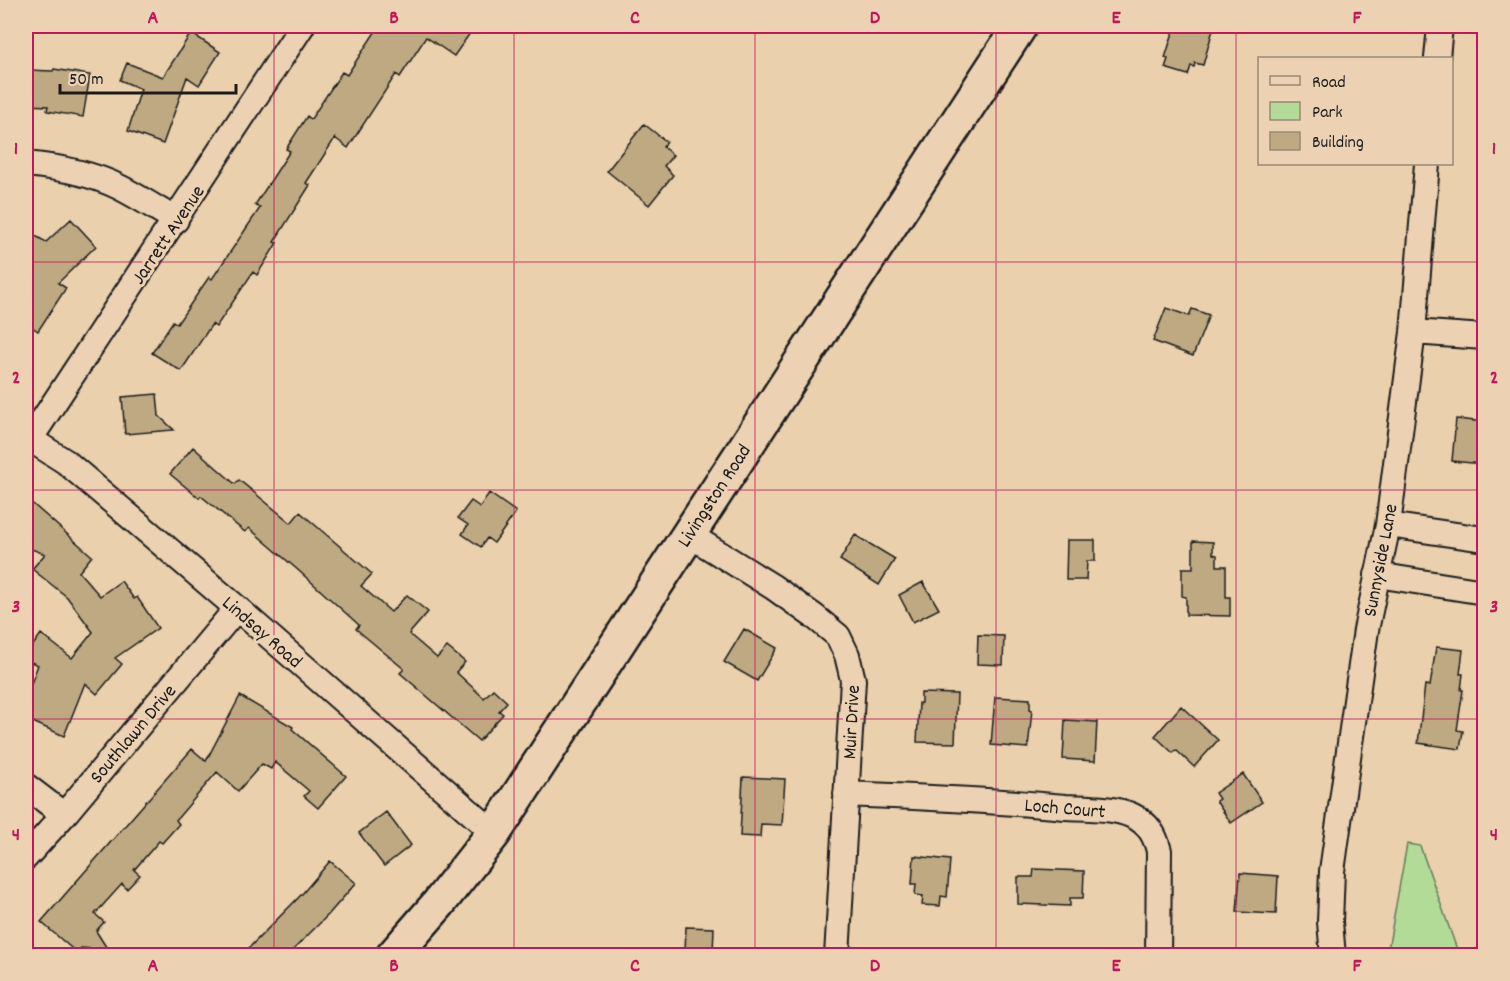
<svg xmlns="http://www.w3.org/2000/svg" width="1510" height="981" font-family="Dekko,sans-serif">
	<rect width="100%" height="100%" fill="#ead0ac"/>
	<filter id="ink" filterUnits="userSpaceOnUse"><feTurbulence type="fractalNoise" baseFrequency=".0167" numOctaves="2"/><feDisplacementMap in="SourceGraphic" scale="12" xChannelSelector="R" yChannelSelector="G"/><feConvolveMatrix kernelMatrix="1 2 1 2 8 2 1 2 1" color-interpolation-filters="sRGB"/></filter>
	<g filter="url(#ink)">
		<path fill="#b1db97" stroke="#667c5a" stroke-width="1.5" d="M1407,844L1420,846L1459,955H1387Z"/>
		<path fill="#bea982" stroke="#1c1c1c" stroke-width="1.5" d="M379,26H475L454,56L426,37L400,77L396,74L348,148L335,138L306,183L310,185L274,242L277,243L257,275L253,272L216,327L212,324L181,371L152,353L173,321L177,324L209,277L212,279L260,208L255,205L290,151L286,149L307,116L311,119L342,72L347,75Z
			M1175,26H1214L1203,65L1195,63L1194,67L1191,66L1188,75L1165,68L1168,59L1165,58Z
			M191,33L220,52L199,85L187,77L163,144L128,131L141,89L120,80L127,63L163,77Z
			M54,69L90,75L83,117L47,111L48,106L26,105V70L53,71Z
			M644,124L667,142L663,147L673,155L664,166L673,175L649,205L607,171Z
			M71,219L96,246L58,283L66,288L38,331L26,323V244L32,234L46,242Z
			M1166,308L1189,316L1192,309L1209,315L1193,356L1153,341Z
			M157,394L159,416L174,430L125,434L122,397Z
			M1456,419L1485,422L1482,464L1452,461Z
			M193,447L235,484L239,480L291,523L300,512L372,574L361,586L391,612L407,595L428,612L409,634L437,658L447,647L465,662L456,672L484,698L493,689L507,702L499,711L503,714L479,741L400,673L404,669L356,629L359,625L299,571L249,528L245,532L201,496L199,498L170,474Z
			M489,493L516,512L494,543L487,538L481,547L462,534L468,525L458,518L471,501L480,507Z
			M26,498L92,556L79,572L100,596L121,581L134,599L137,597L158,628L115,658L122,664L97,694L85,683L64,736L26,719V697L38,665L26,660L31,648L41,634L72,658L93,632L67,597L32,569L45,554L26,547Z
			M855,535L895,559L879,585L840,560Z
			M1067,540H1095V561H1087L1086,580H1066Z
			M1193,541L1213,542V554L1217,555V566H1226V597H1230V616L1186,615V597L1182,596V568H1193Z
			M923,582L939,609L913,622L899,595Z
			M744,629L777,648L757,681L724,662Z
			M978,635L1004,636L1003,665L977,664Z
			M1436,647L1463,650L1460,674H1463L1461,690H1463L1457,730L1463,731L1460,749L1418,743L1425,685L1430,686Z
			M921,693L957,694L955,743L917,742L919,703H921Z
			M240,696L293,727L292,729L346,776L318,808L304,796L309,791L275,762L271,769L262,764L238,791L217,772L176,820L179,824L162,843L159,841L134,870L140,875L127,889L122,884L95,914L104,922L96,931L108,950L81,948L77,953L41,922L192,749L206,761Z
			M995,697L1030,699V709L1032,710L1028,748L991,745Z
			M1181,706L1218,740L1194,767L1176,750L1173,753L1155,736Z
			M1065,720L1097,722L1095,761L1063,759Z
			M1243,774L1262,802L1231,823L1216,801L1219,799L1215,793Z
			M743,777L785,779L782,825L761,824L760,837L740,836Z
			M386,812L411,845L384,866L359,833Z
			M914,856L950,860L947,897L941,896L940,906L922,905L923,896L915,895L916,884H912Z
			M330,861L356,883L328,915L287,956H241L302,894Z
			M1034,869L1084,871L1083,898H1070V906L1018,904V877H1033Z
			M1240,873L1278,876L1276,914L1237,912Z
			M686,927L714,928L713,952L685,951Z"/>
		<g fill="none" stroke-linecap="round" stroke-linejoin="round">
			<defs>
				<path id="minor" d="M1437,58L1440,26
					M26,164C57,167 91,173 119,187C139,197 157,209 176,220
					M1413,332L1484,337
					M26,441L36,443L66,462L237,608L494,833
					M29,441L302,26
					M1388,525L1484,539
					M688,534L773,587L815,617L838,636L847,655L853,680L837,956
					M1377,575L1484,592
					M26,786L64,815
					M846,794C919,797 992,800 1065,807C1087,808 1114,807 1133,816C1149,824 1155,835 1159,851L1158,956
					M26,857L64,815L237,608
					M1333,956L1330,922L1332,871L1366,630L1388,525L1413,332L1427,164"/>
				<path id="secondary" d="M393,956L439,903L494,833L1020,26"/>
			</defs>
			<use href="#minor" stroke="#1c1c1c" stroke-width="28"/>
			<use href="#secondary" stroke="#1c1c1c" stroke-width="38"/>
			<use href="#minor" stroke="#ecd2b3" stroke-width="24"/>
			<use href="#secondary" stroke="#ecd2b3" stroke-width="33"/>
		</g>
	</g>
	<path fill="none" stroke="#c2185b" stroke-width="1.5" stroke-opacity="0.55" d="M274,26V956M514,26V956M755,26V956M996,26V956M1236,26V956M26,262H1484M26,490H1484M26,719H1484"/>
	<g text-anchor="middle" stroke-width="6" stroke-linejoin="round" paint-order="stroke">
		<g font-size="20" fill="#1c1c1c" stroke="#ecd2b3">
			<text transform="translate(167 234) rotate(-56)" y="7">Jarrett Avenue</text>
			<text transform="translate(713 495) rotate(-57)" y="7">Livingston Road</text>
			<text transform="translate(1379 560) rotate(-79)" y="7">Sunnyside Lane</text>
			<text transform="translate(263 631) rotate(41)" y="7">Lindsay Road</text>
			<text transform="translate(850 722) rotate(-87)" y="7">Muir Drive</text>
			<text transform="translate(132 733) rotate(-50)" y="7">Southlawn Drive</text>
			<text transform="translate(1065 807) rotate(5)" y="7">Loch Court</text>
		</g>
	</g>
	<rect width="1510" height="981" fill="none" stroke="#ecd2b3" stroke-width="66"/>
	<rect x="1258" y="57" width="195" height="108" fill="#ecd2b3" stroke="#998977" stroke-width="1.5"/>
	<rect x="1270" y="76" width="30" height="9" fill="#ecd2b3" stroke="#998977" stroke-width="1.5"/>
	<text x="1312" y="87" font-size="18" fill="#1c1c1c">Road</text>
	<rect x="1270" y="102" width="30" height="18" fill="#b1db97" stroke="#998977" stroke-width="1.5"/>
	<text x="1312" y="117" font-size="18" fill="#1c1c1c">Park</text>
	<rect x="1270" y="132" width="30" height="18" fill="#bea982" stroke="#998977" stroke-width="1.5"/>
	<text x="1312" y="147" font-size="18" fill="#1c1c1c">Building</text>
	<path d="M60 84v9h176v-9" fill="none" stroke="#1c1c1c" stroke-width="3"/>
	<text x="69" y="84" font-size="18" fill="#1c1c1c" stroke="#ecd2b3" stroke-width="4.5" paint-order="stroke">50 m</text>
	<rect x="33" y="33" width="1444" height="915" fill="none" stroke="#c2185b" stroke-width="2"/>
	<g font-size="20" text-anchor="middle" font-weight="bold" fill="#c2185b">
		<text x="153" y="23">A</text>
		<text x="394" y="23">B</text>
		<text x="635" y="23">C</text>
		<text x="875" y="23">D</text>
		<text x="1116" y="23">E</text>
		<text x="1357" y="23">F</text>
		<text x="16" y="154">1</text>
		<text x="1494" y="154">1</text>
		<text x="16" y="383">2</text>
		<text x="1494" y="383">2</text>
		<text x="16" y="612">3</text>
		<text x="1494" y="612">3</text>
		<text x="16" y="840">4</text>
		<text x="1494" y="840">4</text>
		<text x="153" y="971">A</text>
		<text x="394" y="971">B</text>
		<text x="635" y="971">C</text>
		<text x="875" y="971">D</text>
		<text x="1116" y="971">E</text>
		<text x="1357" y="971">F</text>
	</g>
</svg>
